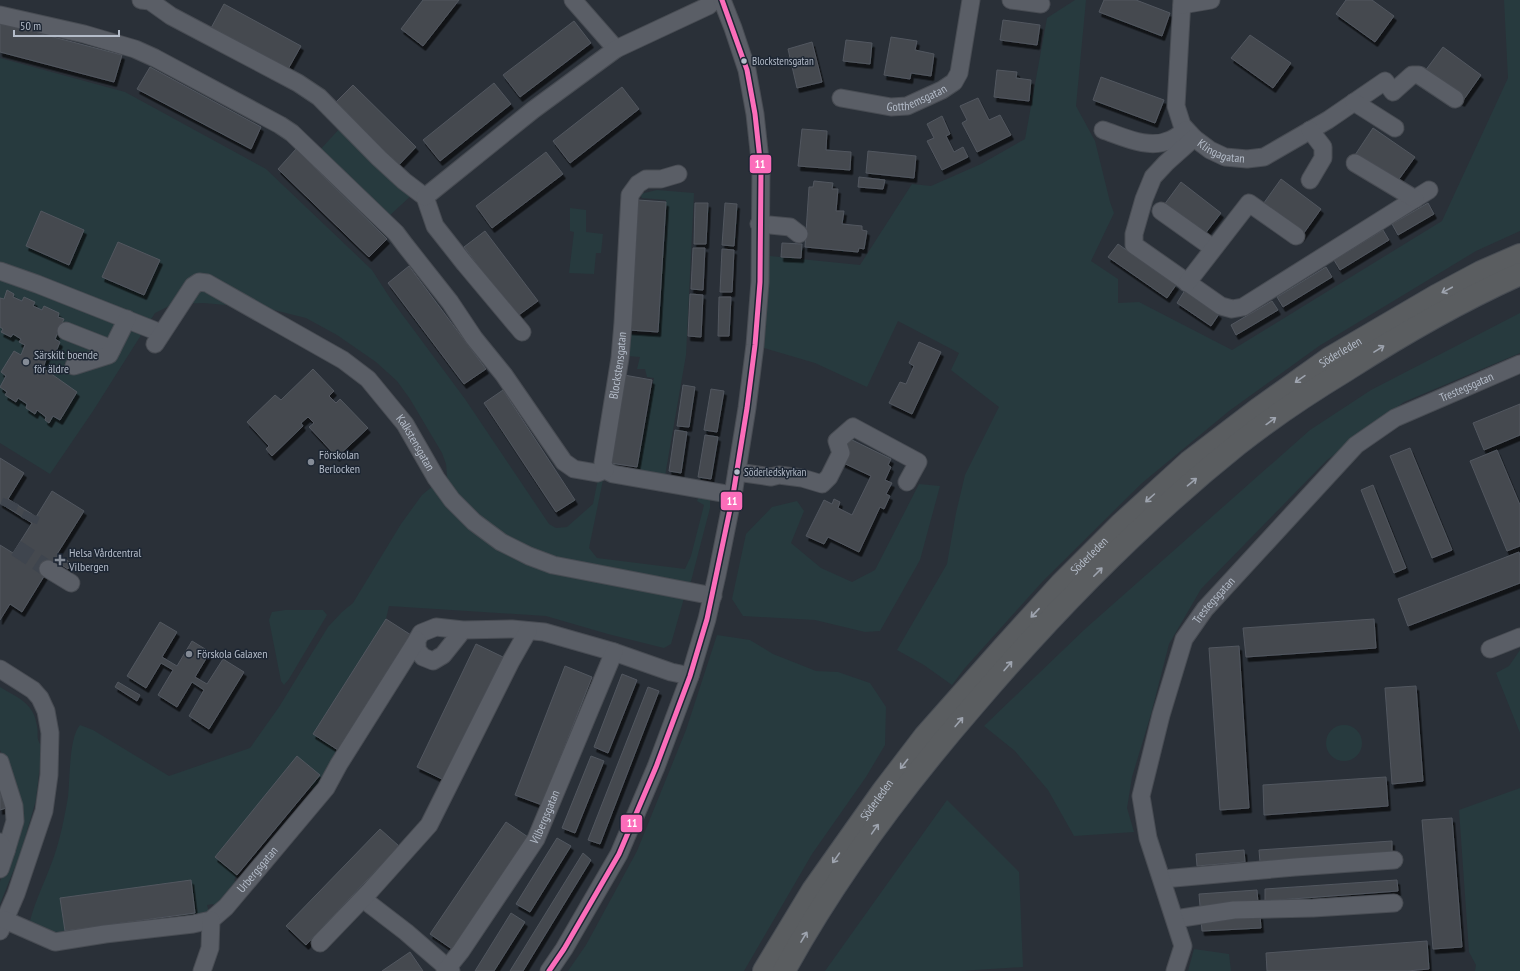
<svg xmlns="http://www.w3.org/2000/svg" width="1520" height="971" font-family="'PT Sans Narrow',sans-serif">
	<defs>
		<filter id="shadow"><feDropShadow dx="2.5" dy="4.5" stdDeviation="0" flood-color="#0009"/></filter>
	</defs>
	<rect width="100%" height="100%" fill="#2a3038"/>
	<path fill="#273a3e" d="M1075,0H1086L1076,106L1095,141L1110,202L1114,213L1091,261L1118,279V303L1139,302L1232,350L1442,221L1508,78L1504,0H1520V231L1476,251L1319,346L1229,411L1142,483L1043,581L964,669L952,685L924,665L897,650L947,564L956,513L965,475L999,407L951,370L959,353L898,321L867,387L815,363L764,348L770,256L860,265L912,184L931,186L981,164L1025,139L1047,18Z
		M0,58L125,92L266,169L372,270L390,298L465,399L549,524L556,528L567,527L593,504L598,479L602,476L603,480L589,548L597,558L685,569L691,556L704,505L697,501L699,497L710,499V508L690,585L572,562L538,553L514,542L475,514L448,486L446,464L442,453L410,399L397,381L376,362L337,335L306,318L270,309L204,303L173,304L155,313L93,411L50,474L0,443Z
		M341,127L414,193L388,217L319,151Z
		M657,190L694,193L686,355L665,476L636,472L654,378L647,377L645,369H637L640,357L628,356L631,334L658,335L666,200L642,198L640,194Z
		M570,208L586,210V232L603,234L601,253H596L594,274L569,273L574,232L570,231Z
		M1520,313V353L1404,402L1327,460L1201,589L1169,644L1151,714L1132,777L1127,808L1134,832L1074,836L1048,790L1015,751L984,726L1085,629L1310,430L1371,390Z
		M919,484L940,486L920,560L880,631L865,632L815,620L743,616L732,599L746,534L772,507L797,501L804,511L791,543L821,568L852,582L875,570Z
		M434,485L521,561L540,570L684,598L671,644L664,648L608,634L546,616L389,606L386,619L313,734L338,750L317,790L309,788L297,757L215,857L237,875L234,880L238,884L218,910L213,904L207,905L209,913L181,921L178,915L195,912L191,880L60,898L65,930L77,929V933L49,938L29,925C34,903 44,884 52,862C59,845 65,815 68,797C70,779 69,737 80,725L93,730L169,776L250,748L279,707L328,627L342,612L353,603L401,524L422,495Z
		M285,610H323L327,615L289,679L284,685L281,681L269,620L272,612Z
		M717,635L750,640L773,654L816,671L838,672L870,683L886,707L885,745L866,777L812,854L744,971H568L586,945L637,851L686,730Z
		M1520,650V733L1496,673L1509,666Z
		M0,687C18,698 34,703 37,726C39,737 35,737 42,747L36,800L21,852L0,904V882L10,852L4,759L0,750Z
		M1326 743a18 18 0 1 1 36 0a18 18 0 1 1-36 0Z
		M1520,788V971H1475L1476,965L1469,952L1459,810Z
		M947,800L1019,872L1023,967L960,971H825Z
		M1194,949L1229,954L1231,971H1188Z"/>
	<path fill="#444950" stroke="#52575f" filter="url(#shadow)" d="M423,0H459L423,46L401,29Z
		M1104,0H1136L1170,13L1162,36L1099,12Z
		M1346,0H1372L1394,16L1375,42L1336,14Z
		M224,4L301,46L287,71L210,30Z
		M1003,20L1040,25L1037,45L1000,40Z
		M574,21L591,43L520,97L503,75Z
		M0,23L122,55L114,82L0,52Z
		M1250,35L1291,63L1273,88L1231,58Z
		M891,37L917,41L915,50L934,54L931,76L911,73L910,79L884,75Z
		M846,40L872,43L870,64L843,61Z
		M812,42L822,82L797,88L788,49Z
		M1443,47L1481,75L1462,102L1422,75Z
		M150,67L261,127L251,149L137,89Z
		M997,70L1017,72L1016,78L1031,80L1029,101L994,97Z
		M1101,77L1164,100L1155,123L1093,100Z
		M494,83L511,104L440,161L423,140Z
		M353,85L416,147L396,168L332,106Z
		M622,87L639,109L570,163L553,141Z
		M978,98L989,120L1000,115L1011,135L977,152L962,123L967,120L960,106Z
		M942,116L950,134L946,136L954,152L963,147L968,157L942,170L927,141L934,138L927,124Z
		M1373,128L1415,157L1394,186L1353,158Z
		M802,129L827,131L826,150L851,152L850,170L798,166Z
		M296,149L387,239L369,257L278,169Z
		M868,151L916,156L914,178L866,173Z
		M546,152L563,174L492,228L476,206Z
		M859,177L885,180L883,189L858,187Z
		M1281,179L1321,209L1301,237L1261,207Z
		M814,181L833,183L832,189H838L836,211H844L842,224L862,226V230L867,231L864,249L859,248L858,252L805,247L809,187H813Z
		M1181,182L1221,213L1201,239L1161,209Z
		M638,200L666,202L658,332L629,330Z
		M695,203H708L706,244H694Z
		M725,203L737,204L734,246L722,245Z
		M1428,203L1434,214L1398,235L1392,224Z
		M41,211L84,230L69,265L26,246Z
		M1383,230L1389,240L1340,270L1334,260Z
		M485,231L538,301L516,317L464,247Z
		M118,242L160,260L144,295L102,277Z
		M782,243L802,244L801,258L781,257Z
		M1118,244L1176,285L1167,298L1108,257Z
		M693,248H705L703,290L691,289Z
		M722,249L734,250L732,292H720Z
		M409,266L486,369L464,384L388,283Z
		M1326,267L1332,277L1283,307L1277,297Z
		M7,290L14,294L13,297L22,301L24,297L35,302L33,306L42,310L44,306L59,313L58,317L64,319L55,339L60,342L55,354L49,351L43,368L77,392L60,420L53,416L49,423L45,420L46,417L37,410L35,414L26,408L27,404L18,398L16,402L5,395L7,392L0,387L6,376L1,372L14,351L21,355L25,345L19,342L21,339L13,334L11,337L1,332L3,329L0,327V298L4,299Z
		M1185,290L1219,314L1211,326L1177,303Z
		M690,294L703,295L701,337L688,336Z
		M719,297H731L729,336H718Z
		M1272,301L1278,310L1236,335L1231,325Z
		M919,342L941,352L912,414L889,403L900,382L906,384L914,366L909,363Z
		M313,369L334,391L329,396L336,403L340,399L368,428L337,457L309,427L314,423L308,417L301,423L303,426L272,456L266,449L269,446L247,422L275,395L281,400Z
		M624,375L652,380L637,467L610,463Z
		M683,385L695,387L689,427L677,426Z
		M711,389L724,391L717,432L704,430Z
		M503,390L575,500L556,512L484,403Z
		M1520,404V435L1484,450L1473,423Z
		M675,430L687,432L681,473L669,471Z
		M705,435L718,437L711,479L698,477Z
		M848,438L891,459L888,465L891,467L885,480L892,483L886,494L890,496L884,509L880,507L859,552L828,537L824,544L806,536L824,500L832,504L834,499L840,502L838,508L852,515L871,476L837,460Z
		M1410,448L1452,550L1432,558L1390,456Z
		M1497,450L1520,505V546L1507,551L1470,461Z
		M0,458L24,473L8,499L32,514L36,517L52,491L84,511L57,554L71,563L68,569L54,560L22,612L10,604L0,620V545L13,553L32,523L0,503Z
		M1373,485L1406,568L1394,573L1361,490Z
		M1519,552L1520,556V583L1408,626L1398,599Z
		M386,619L411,635L338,750L313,734Z
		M1374,619L1376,648L1246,657L1243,628Z
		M160,622L177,632L162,657L177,666L192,641L210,652L195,677L207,684L223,659L244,672L209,729L189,716L204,690L192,682L177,707L158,695L173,670L161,663L146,688L127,676Z
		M476,644L503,657L444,780L417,767Z
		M1239,646L1249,808L1220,810L1209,648Z
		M565,666L592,677L542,805L515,795Z
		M622,674L637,680L608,753L594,747Z
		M118,682L140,695L137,701L115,687Z
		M1416,686L1423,781L1392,784L1385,688Z
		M648,687L659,691L600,844L588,840Z
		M297,756L320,775L237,875L215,857Z
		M591,756L604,761L575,833L562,828Z
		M1386,777L1388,806L1264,815L1263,785Z
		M0,792L6,808L0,810Z
		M1452,818L1462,947L1433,949L1422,820Z
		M506,822L528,837L452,949L430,934Z
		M380,829L399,846L306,945L286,926Z
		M557,838L571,846L530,912L516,904Z
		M1392,841V852L1260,862L1259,850Z
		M1244,850L1245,862L1197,866L1196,854Z
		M583,853L591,860L523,971H510Z
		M191,880L195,913L65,931L60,898Z
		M1397,880L1398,891L1265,901V889Z
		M1257,890L1258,903L1200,906L1199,894Z
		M511,913L525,922L494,971H475Z
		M1260,915L1261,928L1202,931L1201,919Z
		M1427,941L1429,969L1407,971H1267L1266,953Z
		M410,952L423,971H382Z"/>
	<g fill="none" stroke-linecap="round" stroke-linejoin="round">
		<path stroke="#3f454e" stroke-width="17" stroke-dasharray="17 8" stroke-linecap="butt" d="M8,508L11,501
			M29,521L32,514
			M16,548L48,569"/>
		<defs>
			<g id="minor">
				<path d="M141,0L150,1L171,16L298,83L319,97L379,158L404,181L425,197L435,226L465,264L522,332"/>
				<path d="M573,0L616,49"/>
				<path d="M1011,0L1041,4"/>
				<path id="s1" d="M1182,0L1176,106L1182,125L1194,138L1210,150L1225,157L1247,159L1264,157L1328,120L1385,81L1393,92L1412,75H1419L1455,99"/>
				<path d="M1182,5L1211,0"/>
				<path d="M0,15L84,34L135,49L155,58L280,125L292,133L396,233L405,245L450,302L474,338L504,375L564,462L574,469L597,473L605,470L613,474L733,495"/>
				<path id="s2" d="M841,98L891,107L907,106L942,90L954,82L959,73L971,0"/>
				<path d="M1354,102L1395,128"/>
				<path d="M1103,130C1124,137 1149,150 1170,140C1176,138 1181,133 1186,130"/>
				<path d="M1194,138L1166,163L1153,177L1144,199L1134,234V245L1221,306L1232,309L1243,307L1429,190"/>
				<path d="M1355,163L1415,199"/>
				<path d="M1310,180L1323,158V147L1310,130"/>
				<path d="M425,197L533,110L616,49L708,6L715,0"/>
				<path d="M1161,211L1213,248"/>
				<path d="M759,224L790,227L799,234"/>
				<path d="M0,271L37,284L161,333"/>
				<path d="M1187,283L1249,203L1296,236"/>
				<path d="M66,331L112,349"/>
				<path id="s3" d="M155,344L193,286L199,282L207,283L343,360L368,379L405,424L436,478L452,500L474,522L501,542L529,556L553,565L713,596"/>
				<path d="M74,366L109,355L127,319"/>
				<path id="s4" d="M605,470L603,463L620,358L623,323L630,195L638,184L646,179H661L678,174"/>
				<path d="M737,472L771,477L779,475L802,478L822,484L829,477L841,453L837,441L853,427L918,462L907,482"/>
				<path d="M48,569L71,583"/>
				<path d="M463,630L436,627L421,633L417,640V650L423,657L433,661L443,655L463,630L512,629L544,632L614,652L671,672L690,676"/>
				<path d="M1490,649L1520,637"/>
				<path d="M0,669L33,690L40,698L46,711L50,733L49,775L44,811L16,894L0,931"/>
				<path d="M0,762L14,806L15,821L6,851"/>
				<path d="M0,869L6,851L0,842"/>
				<path d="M1163,879L1295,867L1394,860"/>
				<path d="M363,899L406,932L451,971"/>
				<path d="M1175,919L1234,910L1313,908L1394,903"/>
				<path id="s5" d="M5,920L55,942L105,934L193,924L211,920L226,907L326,788L339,764L417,640"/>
				<path d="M320,943L369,892L429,825L511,661L528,631"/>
				<path d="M202,971L210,948L211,920"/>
				<path id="s6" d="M445,971L461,951L536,839L614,652"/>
				<path d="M549,971L564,949L619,854L656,767L690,676L707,619L717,575L733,495L747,408L755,345L760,282L761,169L755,114L747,70L733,28L722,0"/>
				<path id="s7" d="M1175,971L1183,946L1148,838L1141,796L1161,715L1184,639L1205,609L1356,445L1395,418L1520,364"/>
			</g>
			<g id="highway">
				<path id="s8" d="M764,971L813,890L883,791L925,736L1003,648L1061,584L1121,524L1189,462L1257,410L1330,358L1436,296L1481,272L1520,255"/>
				<path d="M784,971C836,876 902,788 973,706C1053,612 1141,522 1237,445C1272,417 1310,392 1348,369C1404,333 1460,301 1520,274"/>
			</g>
		</defs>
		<use href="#minor" stroke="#484c53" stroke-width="19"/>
		<use href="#highway" stroke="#474c53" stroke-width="24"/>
		<use href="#minor" stroke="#5a5e66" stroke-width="17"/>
		<use href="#highway" stroke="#5a5d60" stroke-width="22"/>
		<defs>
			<path id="bus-1" d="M549,971L564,949L619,854L656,767L690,676L707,619L733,495L747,408L755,345L760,282L761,169L755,114L747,70L722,0"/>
		</defs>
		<use href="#bus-1" stroke="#1d2633" stroke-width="8"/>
		<use href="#bus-1" stroke="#fb6dba" stroke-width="5"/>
	</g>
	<defs><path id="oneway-shaft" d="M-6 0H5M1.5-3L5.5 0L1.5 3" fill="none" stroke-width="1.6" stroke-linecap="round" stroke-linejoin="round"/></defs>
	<g stroke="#9ea4af">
		<use href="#oneway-shaft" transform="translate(1447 290) rotate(152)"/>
		<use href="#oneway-shaft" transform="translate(1379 349) rotate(-32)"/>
		<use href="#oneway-shaft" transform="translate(1300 379) rotate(145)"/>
		<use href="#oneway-shaft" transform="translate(1271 421) rotate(-36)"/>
		<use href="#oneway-shaft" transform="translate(1192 482) rotate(-40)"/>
		<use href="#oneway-shaft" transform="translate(1150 498) rotate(138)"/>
		<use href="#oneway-shaft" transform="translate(1098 572) rotate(-45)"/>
		<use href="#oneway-shaft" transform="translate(1035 613) rotate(133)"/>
		<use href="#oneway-shaft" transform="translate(1008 666) rotate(-49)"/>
		<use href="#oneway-shaft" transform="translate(959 722) rotate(-50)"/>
		<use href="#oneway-shaft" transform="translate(904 764) rotate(128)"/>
		<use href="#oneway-shaft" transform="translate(875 829) rotate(-55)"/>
		<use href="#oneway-shaft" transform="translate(836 858) rotate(125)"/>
		<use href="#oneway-shaft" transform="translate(804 937) rotate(-59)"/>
	</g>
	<g fill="#b4bcc9" stroke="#1d2633" stroke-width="1.5">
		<circle cx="744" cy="61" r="3.5"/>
		<circle cx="737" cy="472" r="3.5"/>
	</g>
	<g fill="#848b96" stroke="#1d2633" stroke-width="1.5">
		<circle cx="26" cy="362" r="4"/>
		<circle cx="311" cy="462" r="4"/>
		<path d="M58 554h4v4h4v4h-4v4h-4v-4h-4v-4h4z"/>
		<circle cx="189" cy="654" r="4"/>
	</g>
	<g text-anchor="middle" stroke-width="3" stroke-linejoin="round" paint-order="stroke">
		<g font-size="11" fill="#b4bcc9" stroke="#1d2633" text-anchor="start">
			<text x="752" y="65">Blockstensgatan</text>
			<text x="744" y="476">Söderledskyrkan</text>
		</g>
		<g font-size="12" fill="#b4bcc9" stroke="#1d2633">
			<text dy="4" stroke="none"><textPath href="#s2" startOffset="78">Gotthemsgatan</textPath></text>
			<text dy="4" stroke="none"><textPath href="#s1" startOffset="175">Klingagatan</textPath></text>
			<text dy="4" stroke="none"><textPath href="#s8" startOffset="853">Söderleden</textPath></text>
			<text dy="4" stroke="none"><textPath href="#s4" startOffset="106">Blockstensgatan</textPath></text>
			<text dy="4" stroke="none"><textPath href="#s7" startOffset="730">Trestegsgatan</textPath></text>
			<text dy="4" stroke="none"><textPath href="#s3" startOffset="352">Kalkstensgatan</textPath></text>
			<text dy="4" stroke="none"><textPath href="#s8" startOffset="529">Söderleden</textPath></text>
			<text dy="4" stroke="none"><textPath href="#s7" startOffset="394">Trestegsgatan</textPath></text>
			<text dy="4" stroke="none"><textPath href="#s8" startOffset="205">Söderleden</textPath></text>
			<text dy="4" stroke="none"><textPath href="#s6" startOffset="184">Vilbergsgatan</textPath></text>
			<text dy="4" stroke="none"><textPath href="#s5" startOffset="281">Urbergsgatan</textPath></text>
		</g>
		<g font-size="12" fill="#b4bcc9" stroke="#1d2633" text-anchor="start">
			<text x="34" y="359">Särskilt boende<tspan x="34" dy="14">för äldre</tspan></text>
			<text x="319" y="459">Förskolan<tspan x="319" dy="14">Berlocken</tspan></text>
			<text x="69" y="557">Helsa Vårdcentral<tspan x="69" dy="14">Vilbergen</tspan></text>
			<text x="197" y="658">Förskola Galaxen</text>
		</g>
	</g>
	<g stroke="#1d2633" stroke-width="1.5">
		<rect x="749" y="154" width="23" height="20" rx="4" fill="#fb6dba"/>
		<rect x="720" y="491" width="23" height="20" rx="4" fill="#fb6dba"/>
		<rect x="620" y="814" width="23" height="19" rx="4" fill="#fb6dba"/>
	</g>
	<g font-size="11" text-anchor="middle" font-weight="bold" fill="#fff">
		<text x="760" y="168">11</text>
		<text x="732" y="505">11</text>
		<text x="632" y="827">11</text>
	</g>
	<path d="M14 30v6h105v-6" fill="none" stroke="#b4bcc9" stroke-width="2"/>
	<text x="20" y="30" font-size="12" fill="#b4bcc9" stroke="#1d2633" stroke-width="3" paint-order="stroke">50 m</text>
</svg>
